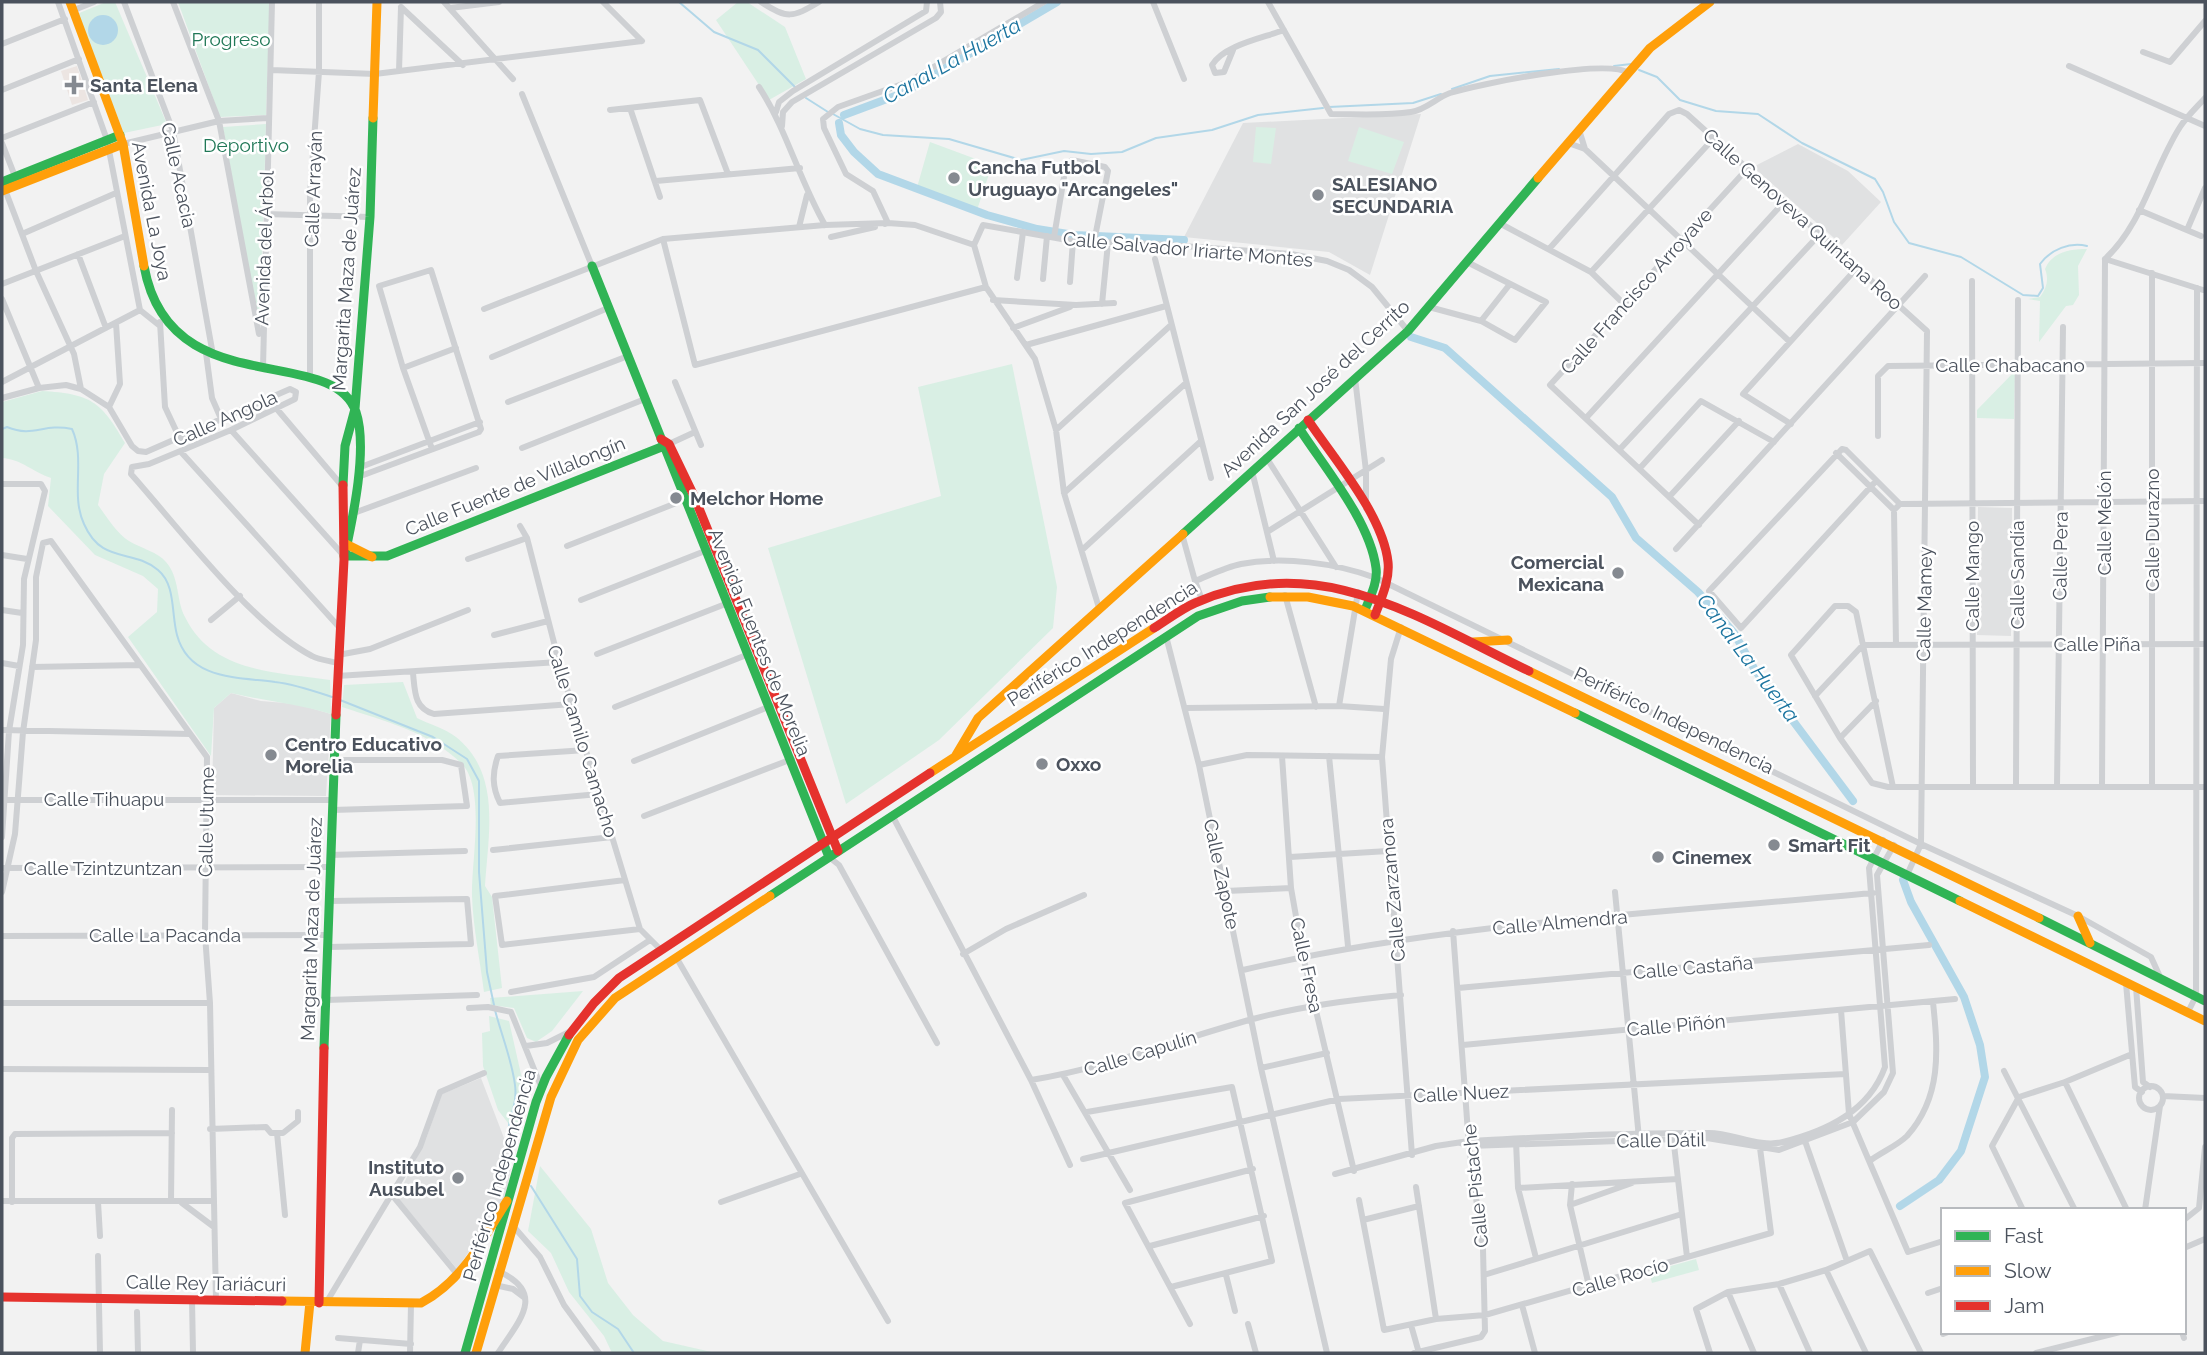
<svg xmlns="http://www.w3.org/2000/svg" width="2207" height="1355" font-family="Raleway,sans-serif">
	<rect width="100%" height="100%" fill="#f2f2f2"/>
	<path fill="#e0e1e2" d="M1421,114L1370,275L1329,252L1184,237L1243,123Z
		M1798,144L1848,171L1881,202L1842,245L1753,167Z
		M1978,507L2012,508L2011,636L1977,635Z
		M231,693L261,701L297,704L331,714L326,796L212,795L214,708Z
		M481,1078L512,1159L506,1198L457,1269L397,1197L426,1139L442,1094Z"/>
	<path fill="#ece5e2" d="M77,66L88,100L72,105L61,71Z"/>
	<path fill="#d9efe4" d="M106,2H115L167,124L124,133L77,14Z
		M178,2H270L266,115L220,117Z
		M738,2H747L785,27L806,79L769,100L716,20Z
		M266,124L260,333L223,127Z
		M1256,127L1276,128L1271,164L1253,162Z
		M1359,127L1404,142L1392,174L1348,161Z
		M930,142L992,165L976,213L916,191Z
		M2087,249L2078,266L2079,295L2073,305L2066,306L2039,342L2040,301L2028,299L2040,297C2047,288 2049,279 2045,269C2052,252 2070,249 2087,249Z
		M1012,364L1057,587L1053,628L939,740L846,804L768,548L941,496L918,387Z
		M2015,371L2014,419L1977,418V410Z
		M42,391C91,394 101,401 125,443L104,474L98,505C107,517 116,533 129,541C140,548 158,552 166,562C180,578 176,600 185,617C212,673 277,672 330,680L331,714C298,704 265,701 231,693L214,708L211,756L128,637L157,612L158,589L143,576L95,555L48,506L51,478C33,472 21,459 2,458V402Z
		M403,682L417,718C429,724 446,729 456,737C502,774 488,835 485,886L492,897L502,988L484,992C480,960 473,927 472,896C471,863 486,789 462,764C430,732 384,721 342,707L344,685Z
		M583,991L552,1031L536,1042L527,1038L514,1008L491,1005L490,998Z
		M489,1016L509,1021L525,1092L512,1159L508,1123L498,1110L483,1066L482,1033L490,1031Z
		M540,1166L591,1229L608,1283L633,1315L663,1341L716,1353H612L604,1336L569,1292L551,1253L528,1231Z
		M1696,1259L1699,1270L1652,1283L1649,1272Z"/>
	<path fill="#b2d7e8" d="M88 30a15 15 0 1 1 30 0a15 15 0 1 1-30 0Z"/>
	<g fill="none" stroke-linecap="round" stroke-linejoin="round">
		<path stroke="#b2d7e8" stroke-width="2" d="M679,2L714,32L758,50L795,87
			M1614,66L1631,64
			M1639,70L1657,77L1680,100L1716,111L1758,114L1802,143L1875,179L1883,192L1894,222L1909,243L1961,257L2023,295L2038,296L2043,288L2040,264C2051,249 2070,242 2087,246
			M1452,89L1490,76L1559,69
			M806,98L828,112
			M1329,107L1413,103L1441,94
			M833,114L860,129L883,135L949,139L1021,160L1064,151L1091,154L1122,152L1156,138L1212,130L1258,115L1323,108
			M2,429L7,427C34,438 42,423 72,429C86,460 70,494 84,524C102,565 132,548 158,570C176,585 171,613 177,635C189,680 237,677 275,682C294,684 314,691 332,697
			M340,700L433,737L467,759L479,781V872L487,972L494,1005
			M495,1010C501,1034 512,1060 515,1085C519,1115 497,1126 516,1160
			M531,1186L577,1259L580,1296L592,1312L618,1329L634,1353"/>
		<path stroke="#b2d7e8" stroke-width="8" d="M844,115L903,93L1057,2
			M839,123L841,135L854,152L878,174L987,215L1037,229L1074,235L1184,240
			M1411,337L1445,348L1612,497L1636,538L1698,592L1734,633L1755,670L1853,801
			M1900,1206L1939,1180L1961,1151L1985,1077L1980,1045L1964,997L1911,902L1903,880"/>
		<path stroke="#ced0d3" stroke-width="6" d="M58,2L107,140L140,310L160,326
			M124,2L173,131L213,355
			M173,2L219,121L259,334
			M444,2L513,79
			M603,2L642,41
			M761,2C788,19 792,18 819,2
			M1153,2L1184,79
			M1268,2L1331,114C1357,114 1385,116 1411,112C1426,110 1436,98 1450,93C1479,84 1607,58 1629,73
			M401,7L463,65
			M450,8L499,2
			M74,10L94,2
			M2,44L65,19
			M1233,50L1224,72L1215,73L1212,65C1224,45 1263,38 1284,30
			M2143,52L2170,62L2205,21
			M2069,66L2205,126
			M271,70L375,74L642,41
			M399,71L401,7
			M759,87C787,130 799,180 825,225
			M2,90L79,59
			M522,94L592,266
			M630,108L660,197
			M610,110L700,100L728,174
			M776,112L779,102L793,91L926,11L927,2
			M782,126L783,112L792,102L936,18L941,12L940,2
			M1580,133L1585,149
			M2,138L94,102
			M2,143L16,179
			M123,144L219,121L268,118
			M1571,144L1585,149L1790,342
			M656,181L800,168
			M4,187L36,271L74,354L81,389
			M2139,210L2201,236
			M265,214L370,217
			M885,224L888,223L873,191L846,174L824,128L823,119L838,107L908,82L1044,2
			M1501,224L1591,272L1624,304
			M799,227L807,195
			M2187,230L2205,188
			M22,234L116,193
			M831,237L875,227
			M1054,237L1066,165L1072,160L1105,167L1108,171L1094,242
			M663,239L695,365L986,287
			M974,245L983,225L1073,241L1155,244L1291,254L1327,261L1349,270L1372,287L1408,331
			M974,245L986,287L1035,359L1056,430L1064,493L1099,608
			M1549,249L1669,114L1679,110L1687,114L1927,331L1921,844L1907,875
			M78,254L106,328
			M1155,259L1211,478
			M2105,259C2143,224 2153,169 2180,127C2187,116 2197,107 2205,98
			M2105,259L2203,290
			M1591,272L1714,138
			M1017,278L1023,232
			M1043,279L1047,236
			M1972,281L1973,787
			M1070,282L1073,241
			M2,284L125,236
			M2,299L39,388
			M993,300L1076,305L1114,303
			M1102,304L1108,243
			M1429,307L1481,321L1515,340L1546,302L1467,262
			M484,309L663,239L825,225L888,223L915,225L974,245
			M1481,321L1510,284
			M160,322L165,407L180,439
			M1013,328L1070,307
			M1026,345L1166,306
			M206,353L212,398L222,421
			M492,357L608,308
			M263,368L272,2
			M403,368L456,348
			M310,376V194L319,72V2
			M1355,378L1366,471V508
			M2,382L140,310
			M675,382L701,445
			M2,398L39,388L66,385L81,389L109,407L132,446L138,451L146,452L290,389L296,392L295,399L231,430L149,464L132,467L131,474C178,527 252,625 312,656C319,660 330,661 338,663
			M508,402L628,356
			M109,407L120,384L116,323
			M276,408L343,487
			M1586,418L1784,202
			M1791,424L1743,394L1856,269
			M231,430L344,556
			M1056,430L1171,325
			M1878,436V376L1888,366L2205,363
			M669,444L695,432
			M522,448L645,399
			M1620,449L1819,235
			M181,452L339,627
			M1836,453L1894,510
			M1266,457L1336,567
			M358,468L480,422
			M1640,468L1701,401L1774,442
			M1252,471L1274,561
			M358,477L479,432L481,429L431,270L379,286L403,368L432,449
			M1876,481L1741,628L1709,591L1842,449L1846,450L1900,504
			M2,484H41L45,491L24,579L23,645L9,731L2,837
			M1064,493L1186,383
			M1669,497L1739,421
			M1894,510L1900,504L2205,501
			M1894,510L1896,645
			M354,513L476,468
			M1699,525L1550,385L1747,169
			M520,526L527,538L559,662L640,929L660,949
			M1267,532L1382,460
			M1182,534L1195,581
			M567,546L689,498
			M1676,549L1925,276
			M1082,550L1200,442
			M2,555L27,559
			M468,559L527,538
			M1285,595L1316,707
			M581,600L710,549
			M1202,600L1195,581C1210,575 1226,567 1241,564C1283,556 1336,563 1376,578L1921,844L2078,916L2151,957L2161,979
			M2,610L22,613
			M211,620L240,596
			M1401,627L1391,659L1382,757L1412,1155
			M494,635L548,621
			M1166,636L1199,765L1261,1068L1327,1353
			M597,654L728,603
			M338,655L370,649L468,610
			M2,663L19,666
			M32,667L140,665
			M413,673C415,692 414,708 434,714L572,704
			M337,676L559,662
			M1815,696L1863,645L2205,644
			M1339,706L1358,592
			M615,707L749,654
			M1186,708L1339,706L1384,709
			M2,730L190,734
			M1840,738L1876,701
			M586,750L498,756C492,773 492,787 500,803L599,794
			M1282,756L1291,888L1303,956L1354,1171
			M1329,756L1348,946
			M634,761L771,706
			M1199,765L1247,755L1382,757
			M2016,786L2018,300
			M2057,786L2063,327
			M2102,786L2105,259
			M2152,786V273
			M1893,787L1856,612L1848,606H1835L1791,655L1840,738L1872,783L1888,787H2205
			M2,800H332
			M332,810L467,806L461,765L442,760H334
			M892,815L1031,1080C1107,1068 1179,1039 1253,1019C1302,1006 1350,1000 1401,995
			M644,816L792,759
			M493,850L612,837
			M330,855L465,851
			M829,857L839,865L937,1043
			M1290,857L1388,851
			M2,868L330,867
			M625,880L495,896L502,945L640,929
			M1226,891L1291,888
			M2,892L15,834L23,732L36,640V577L43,543L51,541L207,757L205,935L210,1003L216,1301
			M1615,892L1639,1138
			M2,936L328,935
			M328,947L471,944L467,899L329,901
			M963,954L1006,929L1084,895
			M676,957L888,1321
			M1243,970C1449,922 1662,913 1873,893
			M2126,983L2135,1087L2142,1092
			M2136,987L2143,1082L2150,1087
			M1458,988L1929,945
			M511,992L594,977L650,940
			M326,1000L477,995
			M2,1003H210
			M469,1008L488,1007L511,1012L540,1084
			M1841,1010L1849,1114L1908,1252L1943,1241
			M2188,1012L2196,996L2197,288
			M1463,1045L1955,999
			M526,1046L547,1043L569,1032
			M1261,1068L1327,1053
			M2,1069L210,1070
			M2004,1071L2075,1210
			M1063,1075L1130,1190
			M1031,1080L1070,1165
			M2065,1082L2127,1210
			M2139 1098a12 12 0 1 1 24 0a12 12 0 1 1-24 0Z
			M2163,1096L2205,1098
			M1087,1112L1232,1087L1272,1261L1171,1287
			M210,1129L266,1127L271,1133H283L298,1121V1112
			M277,1133L285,1215
			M1673,1136L1687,1257
			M1516,1141L1518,1188L1536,1258
			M1805,1141L1847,1261
			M1460,1143L1469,1146L1707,1138L1779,1150L1853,1122L1884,1092L1893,1073L1877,875L1894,845
			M1083,1159L1339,1099L1846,1074
			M1871,1160C1882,1152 1898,1145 1907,1136C1942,1097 1938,1050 1933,1002
			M1335,1174L1436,1146L1469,1141C1549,1137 1629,1132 1709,1133C1733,1133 1759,1148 1783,1142C1827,1131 1869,1111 1885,1067L1869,868L1883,840
			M1572,1184L1570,1205L1589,1286
			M1416,1187L1436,1319
			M1518,1188L1678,1179
			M393,1196L457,1274
			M1359,1200L1384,1330L1436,1319L1485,1315L1771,1233L1760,1148
			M2,1201H212
			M171,1201L172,1110
			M12,1202V1138L15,1134L172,1133
			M98,1202L100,1236
			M721,1202L800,1174
			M182,1203L214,1227
			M1570,1205L1632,1183
			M2023,1210L1992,1146L2019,1097L2065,1082L2132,1054
			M2145,1210L2160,1106
			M1363,1220L1419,1206
			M2184,1220L2199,1208L2205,1147
			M514,1227L540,1257L564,1305L599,1353
			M1150,1246L1264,1216
			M2184,1248L2205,1239
			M98,1256L100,1353
			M1826,1270L1866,1353
			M1226,1275L1235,1311
			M1484,1275L1682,1214
			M1779,1284L1810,1353
			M495,1285L513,1289L525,1298
			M1728,1292L1754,1353
			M1928,1293L1943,1288
			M192,1300L193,1353
			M326,1303L420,1147L440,1092L484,1073
			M1522,1305L1535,1353
			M137,1312L138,1353
			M1190,1324L1125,1203L1253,1169
			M1248,1324L1256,1353
			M1411,1325L1419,1353
			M2182,1332L2184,1338
			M1943,1334L1948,1332
			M338,1338L411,1344
			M358,1353L360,1340
			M410,1353L411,1304
			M498,1353C518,1322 548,1293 498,1271
			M1414,1353L1481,1337L1485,1331L1483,1249L1469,1146L1453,931
			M1710,1353L1696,1309L1728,1292L1779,1284L1826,1270L1870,1251L1921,1353
			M2036,1353L2120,1332"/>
		<path stroke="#30b455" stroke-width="9" d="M2,182L120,135
			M144,266C169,405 332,342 356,412C368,448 353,517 345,554
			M592,266L829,857
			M1299,428C1324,467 1370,521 1376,568C1378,582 1370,597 1365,610
			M343,485L345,446L355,409L370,217L373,118
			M1183,534L1408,331L1538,178
			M344,556H387L664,446
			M1575,713L1960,901
			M770,896L1198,616L1242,601L1270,597
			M2039,918L2205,1001
			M324,1048L336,715
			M465,1353L536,1102L546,1077L569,1035"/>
		<path stroke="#ff9f0a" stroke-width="9" d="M70,2L123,144L144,266
			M373,118L377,2
			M1538,178L1650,48L1710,2
			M2,191L123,144
			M344,543L372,557
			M1270,597H1308L1353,606L1575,713
			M1473,642L1508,640
			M1529,671L2039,918
			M956,755L978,718L1183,534
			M930,773L1154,628
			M1960,901L2205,1021
			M2078,916L2090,943
			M282,1301L421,1303C463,1281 483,1239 507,1201
			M305,1353L310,1302
			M476,1353L551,1097L578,1040L615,998L770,896"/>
		<path stroke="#e5322d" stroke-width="9" d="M1308,420C1334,459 1383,515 1388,562C1390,580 1381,599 1375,615
			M661,439L669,444L694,496L838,851
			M1154,628C1167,620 1181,609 1195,603C1319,548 1420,619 1529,671
			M336,715L344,560L343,485
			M569,1035L594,1003L619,978L930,773
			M2,1297L282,1301
			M319,1303L324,1048"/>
	</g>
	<g fill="#858a91" stroke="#fff" stroke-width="2.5">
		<path d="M70.5 74.5h7v7h7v7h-7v7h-7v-7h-7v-7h7z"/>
		<circle cx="954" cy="178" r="7"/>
		<circle cx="1318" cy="195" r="7"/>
		<circle cx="676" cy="498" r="7"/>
		<circle cx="1618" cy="573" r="7"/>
		<circle cx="271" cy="755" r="7"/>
		<circle cx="1042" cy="764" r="7"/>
		<circle cx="1774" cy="845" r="7"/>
		<circle cx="1658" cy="857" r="7"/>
		<circle cx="458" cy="1178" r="7"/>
	</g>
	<g text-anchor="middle" stroke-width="5" stroke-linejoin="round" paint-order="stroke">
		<g font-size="19" fill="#217857" stroke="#fff">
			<text x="231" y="46">Progreso</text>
			<text x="246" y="152">Deportivo</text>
		</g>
		<g font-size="19" font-weight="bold" fill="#4b525d" stroke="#fff" text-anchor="start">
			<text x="90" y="92">Santa Elena</text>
			<text x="968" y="174">Cancha Futbol<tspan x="968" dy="22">Uruguayo "Arcangeles"</tspan></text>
			<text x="1332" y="191">SALESIANO<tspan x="1332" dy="22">SECUNDARIA</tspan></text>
			<text x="690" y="505">Melchor Home</text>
			<text x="1604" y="569" text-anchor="end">Comercial<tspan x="1604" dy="22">Mexicana</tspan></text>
			<text x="285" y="751">Centro Educativo<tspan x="285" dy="22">Morelia</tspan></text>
			<text x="1056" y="771">Oxxo</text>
			<text x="1788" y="852">Smart Fit</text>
			<text x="1672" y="864">Cinemex</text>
			<text x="444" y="1174" text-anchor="end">Instituto<tspan x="444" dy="22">Ausubel</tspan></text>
		</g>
		<g font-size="19" fill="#4b525d" stroke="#fff">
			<text transform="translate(179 175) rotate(78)" y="7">Calle Acacia</text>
			<text transform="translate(313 189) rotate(-88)" y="7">Calle Arrayán</text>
			<text transform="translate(152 211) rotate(79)" y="7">Avenida La Joya</text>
			<text transform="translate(1803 219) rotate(42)" y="7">Calle Genoveva Quintana Roo</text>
			<text transform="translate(264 248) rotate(-88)" y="7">Avenida del Árbol</text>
			<text transform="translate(1188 249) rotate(5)" y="7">Calle Salvador Iriarte Montes</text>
			<text transform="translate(346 279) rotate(-86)" y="7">Margarita Maza de Juárez</text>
			<text transform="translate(1636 291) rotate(-48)" y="7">Calle Francisco Arroyave</text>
			<text x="2010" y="372">Calle Chabacano</text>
			<text transform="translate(1315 388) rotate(-43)" y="7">Avenida San José del Cerrito</text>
			<text transform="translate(225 418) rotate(-24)" y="7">Calle Angola</text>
			<text transform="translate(515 486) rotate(-22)" y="7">Calle Fuente de Villalongín</text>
			<text transform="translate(2104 523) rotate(-90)" y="7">Calle Melón</text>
			<text transform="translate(2152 530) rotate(-90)" y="7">Calle Durazno</text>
			<text transform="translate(2060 556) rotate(-89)" y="7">Calle Pera</text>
			<text transform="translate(2017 575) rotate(-90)" y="7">Calle Sandía</text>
			<text transform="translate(1972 576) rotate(-90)" y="7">Calle Mango</text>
			<text transform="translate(1924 604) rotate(-89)" y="7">Calle Mamey</text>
			<text transform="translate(760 642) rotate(68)" y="7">Avenida Fuentes de Morelia</text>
			<text transform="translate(1102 643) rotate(-32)" y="7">Periférico Independencia</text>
			<text x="2097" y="651">Calle Piña</text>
			<text transform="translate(1674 720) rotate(26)" y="7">Periférico Independencia</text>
			<text transform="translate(583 741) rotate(73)" y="7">Calle Camilo Camacho</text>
			<text x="104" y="806">Calle Tihuapu</text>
			<text transform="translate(206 822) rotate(-89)" y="7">Calle Utume</text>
			<text x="103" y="875">Calle Tzintzuntzan</text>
			<text transform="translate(1222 874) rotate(78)" y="7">Calle Zapote</text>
			<text transform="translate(1392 890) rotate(-95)" y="7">Calle Zarzamora</text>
			<text transform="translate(1560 922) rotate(-5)" y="7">Calle Almendra</text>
			<text transform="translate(311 929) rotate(-88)" y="7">Margarita Maza de Juárez</text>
			<text x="165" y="942">Calle La Pacanda</text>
			<text transform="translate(1307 965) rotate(78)" y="7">Calle Fresa</text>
			<text transform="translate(1693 967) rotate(-5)" y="7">Calle Castaña</text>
			<text transform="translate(1676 1025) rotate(-5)" y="7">Calle Piñón</text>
			<text transform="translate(1140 1053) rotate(-17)" y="7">Calle Capulín</text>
			<text transform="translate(1461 1093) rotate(-3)" y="7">Calle Nuez</text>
			<text transform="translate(1661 1140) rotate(-1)" y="7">Calle Dátil</text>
			<text transform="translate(499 1175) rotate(-74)" y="7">Periférico Independencia</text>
			<text transform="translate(1475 1186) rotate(-96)" y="7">Calle Pistache</text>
			<text transform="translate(1620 1277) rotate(-16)" y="7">Calle Rocío</text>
			<text transform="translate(206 1283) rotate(1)" y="7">Calle Rey Tariácuri</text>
		</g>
		<g font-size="21" font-style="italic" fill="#1b749f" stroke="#fff">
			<text transform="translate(952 61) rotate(-29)" y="7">Canal La Huerta</text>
			<text transform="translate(1748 658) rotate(53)" y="7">Canal La Huerta</text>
		</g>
	</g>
	<rect width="2207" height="1355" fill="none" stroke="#4b525d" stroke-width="7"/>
	<rect x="1941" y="1208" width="245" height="126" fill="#ffffff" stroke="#b7babe" stroke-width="2"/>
	<rect x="1955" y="1231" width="35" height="10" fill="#30b455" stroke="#b7babe" stroke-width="2"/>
	<text x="2004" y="1243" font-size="21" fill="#4b525d">Fast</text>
	<rect x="1955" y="1266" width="35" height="10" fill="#ff9f0a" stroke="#b7babe" stroke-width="2"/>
	<text x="2004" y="1278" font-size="21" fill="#4b525d">Slow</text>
	<rect x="1955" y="1301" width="35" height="10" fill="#e5322d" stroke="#b7babe" stroke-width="2"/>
	<text x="2004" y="1313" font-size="21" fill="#4b525d">Jam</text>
</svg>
